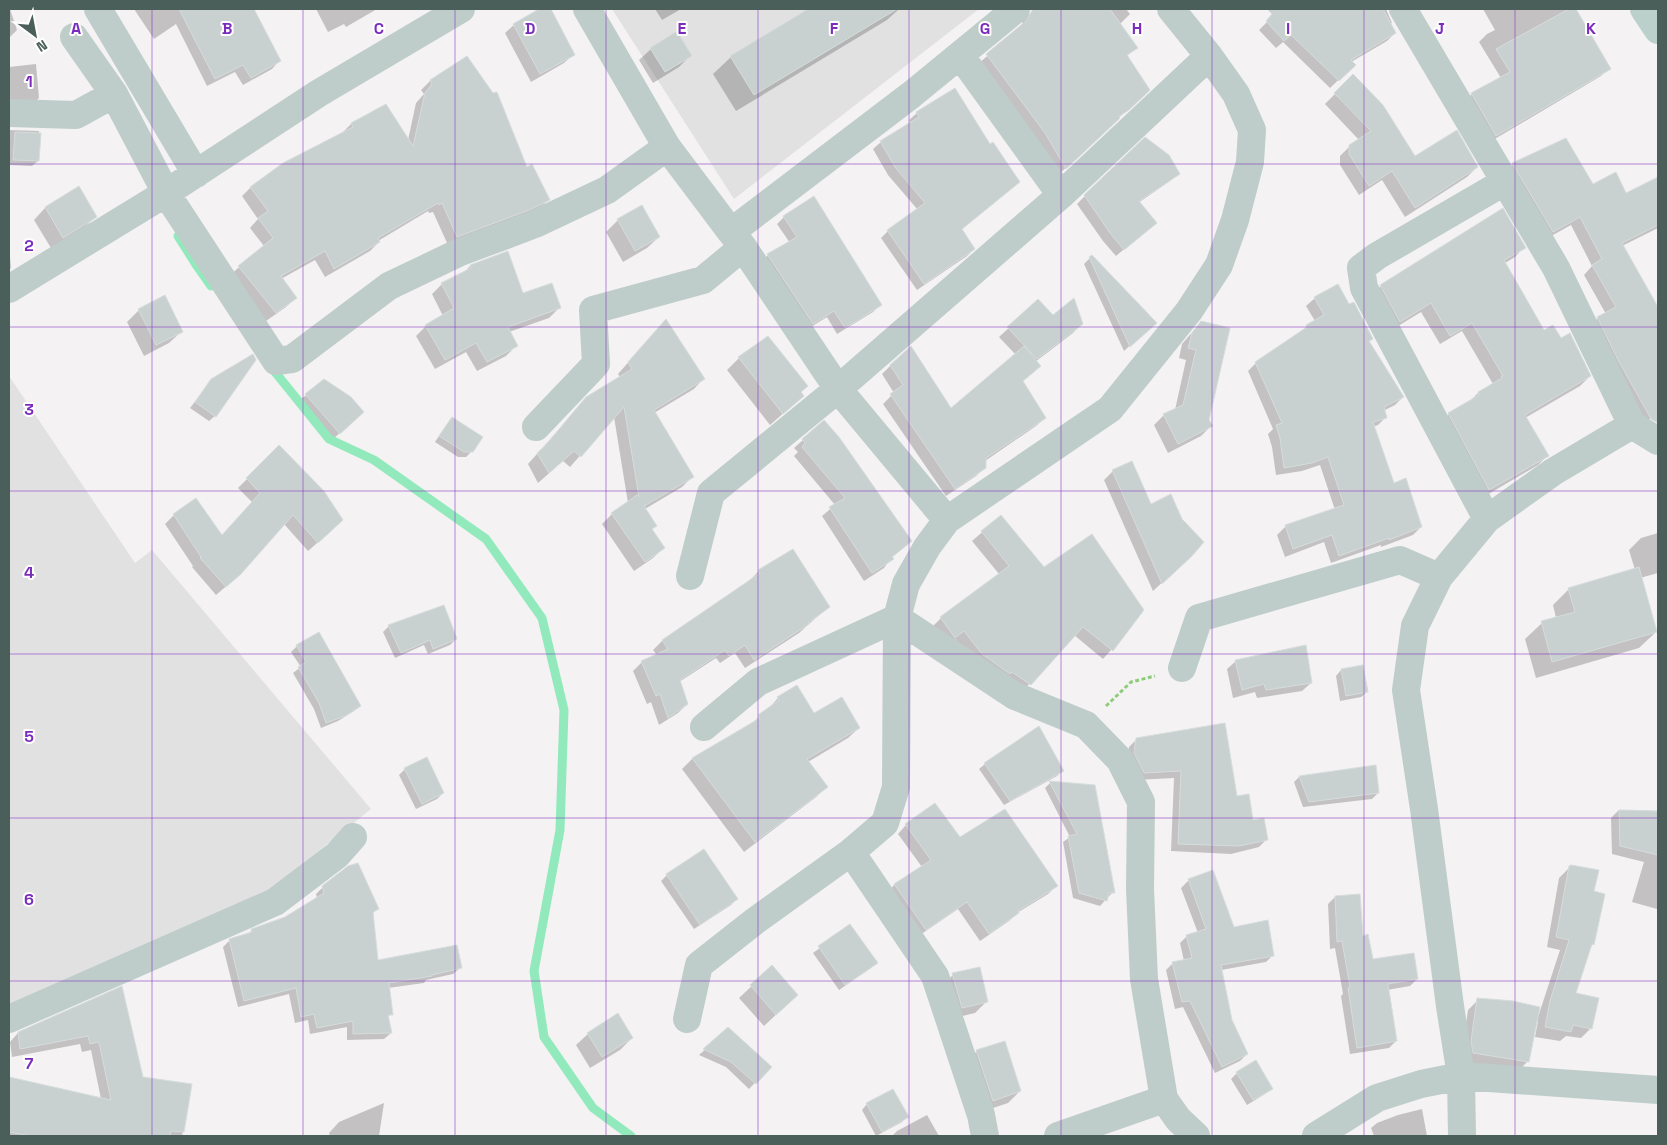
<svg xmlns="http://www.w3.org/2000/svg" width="1667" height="1145" font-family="'Space Grotesk',sans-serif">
	<rect width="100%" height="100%" fill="#f4f2f3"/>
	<path fill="#e2e1e2" d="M612,9H979L734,199Z
		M9,376L135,563L152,550L371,809L270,890L9,1005Z"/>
	<path fill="#0003" d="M9,9H10L17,30L9,38Z
		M134,9H254L279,61L272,69L243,85L235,72L207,86L176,24L154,39Z
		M316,9H377L346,27L344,24L328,32Z
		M541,9H550L573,55L564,63L531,82L505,33L514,25Z
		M655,9H681L662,20Z
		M811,9H899L887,20L736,111L713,74L731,57Z
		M1035,9H1126L1130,14L1120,24L1136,47L1126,57L1140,98L1057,176L978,64L1021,27L1023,20Z
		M1280,9H1386L1392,23L1390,24L1395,33L1387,41L1351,62L1354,65L1330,88L1283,42L1276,48L1259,30Z
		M1483,9H1576L1609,68L1601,76L1488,143L1464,102L1472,94L1501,78L1479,42L1487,34L1495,30Z
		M651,49L691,55L679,67L653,83L639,60Z
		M467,58L527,169L549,199L540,208L448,245L433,212L429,213L428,211L378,241L379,242L370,251L325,277L315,260L281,279L295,298L286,307L266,321L230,275L264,246L250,228L258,219L242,196L251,187L342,133L351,124L408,140L416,103L424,94L421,90L430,81Z
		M36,64L39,98L34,103H9V67Z
		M1353,76L1415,158L1477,167L1467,177L1405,217L1382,180L1359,195L1340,165V156L1350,146L1359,140L1325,104Z
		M954,89L990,146L1019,182L961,230L974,249L967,256L917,290L881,238L888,231L918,210L888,175L873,149L881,142L911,123L909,120L917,113Z
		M9,130L39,131L38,161L32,166L10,165L9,163Z
		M1513,164L1626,195L1658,178V228L1622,246L1658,309V414L1641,424L1589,327L1598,318L1606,314L1584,275L1592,266L1571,225L1544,240L1504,173Z
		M1178,173L1170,181L1138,203L1147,230L1116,256L1103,241L1077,204L1085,196Z
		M79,188L96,216L84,228L51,248L34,220L45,208Z
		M784,217L880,305L873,312L837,334L827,317L806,330L761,263L768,255L790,243L777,224Z
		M618,220L659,237L647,248L623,262L606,232Z
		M9,246L11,268L9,270Z
		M1524,247L1515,257L1505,263L1544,331L1560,340L1590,376L1580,386L1525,418L1547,456L1538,465L1480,499L1439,423L1449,414L1469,402L1478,393L1493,384L1462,331L1440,344L1421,312L1390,331L1371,296L1381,286Z
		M507,253L523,295L559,308L549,318L509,332L516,346L506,356L477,371L466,352L435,369L416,336L426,326L443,316L432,294L442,284L463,274L470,266Z
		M1092,256L1149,328L1124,351L1084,264Z
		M1337,286L1372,339L1368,342L1403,397L1395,405L1383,411L1386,417L1378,425L1373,427L1393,484L1421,527L1413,535L1381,547V545L1331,563L1324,542L1285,557L1277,535L1286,526L1335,510L1320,465L1302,471L1276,475L1272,447L1268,434L1273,429L1248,371L1256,363L1298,335L1307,326L1315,321L1306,306L1315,298Z
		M1038,301L1053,317L1082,323L1073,333L1035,362L1022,382L1045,418L1036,426L985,461V467L976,476L946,496L883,404L894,393L882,374L891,365L951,410L1016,355L999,337Z
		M139,310L181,332L169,343L144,356L127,322Z
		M1201,322L1208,420L1211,426L1201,436L1168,453L1154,425L1164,415L1175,410L1186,360L1179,358L1182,344Z
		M656,331L704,378L694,389L654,413L692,477L682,487L645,509L656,525L651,530L663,548L653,558L634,571L602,524L612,514L628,503L614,417L570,467L563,461L538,483L528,464L587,398L620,377L618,374Z
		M768,338L803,396L770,425L727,370L739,358Z
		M212,380L215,416L209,421L190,408Z
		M324,381L357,418L333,439L300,400Z
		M452,418L472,451L466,457H458L435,442L447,424Z
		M803,440L911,541L891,558L884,568L864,581L822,516L835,505L794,456L798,452L794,448Z
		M279,447L333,529L308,551L284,524L230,583L216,595L192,567L193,566L165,524L174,515L221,537L252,502L238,488Z
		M1113,471L1182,564L1153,591L1104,480Z
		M1001,516L1044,569L1129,630L1103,659L1074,635L1021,693L973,663L955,639L946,646L932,627L941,618L999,574L972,541Z
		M1658,533V573L1640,578L1656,632L1639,648L1536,678L1525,639L1542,623L1556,618L1553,605L1569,589L1635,570L1629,550L1641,538Z
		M759,571L828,607L799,633L745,668L735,653L720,663L716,658L679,682L687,704L678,713L659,725L651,702L647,704L633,671L642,662L657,655L653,650L662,641L751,581L750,580Z
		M443,606L456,639L450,645L428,654L424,645L395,658L383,632L389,626Z
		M297,646L360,706L354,711L338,721L321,728L314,709L293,673L301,667L291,652Z
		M1236,661L1311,683L1302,691L1257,698L1255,692L1233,698L1227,669Z
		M1341,670L1367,692L1361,697L1340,701L1336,676Z
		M797,687L814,714L859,728L848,738L808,762L826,787L816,797L744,852L682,769L692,759L750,725L768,709L778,698Z
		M1137,739L1236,797L1252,822L1267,839L1259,847L1231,854L1171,851L1174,778L1136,780L1127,761L1129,747Z
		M985,764L1062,771L1057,776L1004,805L979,769Z
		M1375,767L1378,793L1372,799L1303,807L1294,782L1299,777Z
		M405,769L443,793L437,799L416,809L399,775Z
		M1050,783L1113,892L1100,906L1073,898L1063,842L1070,837L1045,788Z
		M1619,810L1658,811V908L1657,909L1632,902L1644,862L1612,854L1611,818Z
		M906,825L959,839L1056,886L1048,894L1017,913L1009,921L980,941L958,909L917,937L886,894L894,885L922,867L898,834Z
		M1571,866L1593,892V944L1589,948L1575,994L1591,1028L1581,1038L1566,1036L1560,1041L1535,1037L1538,1021H1536L1528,1061L1518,1071L1463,1063L1462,1052L1468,1010L1478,1000L1539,1014L1560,950L1547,947L1559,878Z
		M1212,872L1233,928L1273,955L1266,962L1221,970L1231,1020L1247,1054L1240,1061L1215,1073L1183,1007L1175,1009L1166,970L1173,963L1184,961L1180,943L1187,936L1198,933L1181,888L1188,881Z
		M667,875L736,899L731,905L694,929L661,881Z
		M323,887L377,909L372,914L377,961L460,968L453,974L426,980L424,983L388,988L391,1014L387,1018L391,1033L384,1039L347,1040V1027L310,1034L308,1020L295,1023L289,994L238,1007L223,947L230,940L248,934L252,930L286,918L317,898L316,894Z
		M1335,897L1362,937L1372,961L1417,979L1410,986L1387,990L1396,1041L1389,1048L1350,1054L1341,996L1343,994L1335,948L1330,949L1328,904Z
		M850,926L876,963L871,968L839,990L813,953Z
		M772,967L797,995L764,1026L739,998Z
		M953,975L987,1001L975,1013L950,1019L941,986Z
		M121,988L142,1078L190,1085L182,1136H9V1078L101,1099L91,1050L82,1052L80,1044L12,1057L10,1042L18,1033Z
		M728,1029L770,1067L749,1089L726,1067L699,1055Z
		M588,1034L632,1038L620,1050L590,1068L576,1045Z
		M977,1051L1020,1091L1008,1103L981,1112L965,1063Z
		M1237,1073L1271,1089L1265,1094L1247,1105L1231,1079Z
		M384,1103L379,1136H330L329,1133L339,1122Z
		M867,1104L907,1116L902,1122L876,1136L862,1110Z
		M1422,1109L1427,1136H1374L1371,1128L1377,1123L1398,1115Z
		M927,1115L939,1136H892L897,1131Z"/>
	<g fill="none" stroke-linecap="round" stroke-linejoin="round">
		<path stroke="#92eabc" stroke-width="9" d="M178,236L197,266L211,286
			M271,367L329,439L374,460L486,539L542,618L564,710L560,830L534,971L544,1037L593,1108L631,1136"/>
	</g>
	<path fill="#c9d0d0" stroke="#d6dddc" d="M179,9H254L281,61L251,78L243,65L215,79Z
		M539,9H551L575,55L540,74L513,24Z
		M808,9H897L754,95L730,56Z
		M1033,9H1110L1138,48L1127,55L1150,90L1129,110L1118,117L1120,118L1066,169L1045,133L986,54L1026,21Z
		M1267,9H1383L1396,33L1351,60L1356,65L1339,81L1291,35L1284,41L1266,21L1272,14Z
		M1569,9H1576L1611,69L1496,136L1471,93L1510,72L1496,49Z
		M677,31L692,56L665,72L650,48Z
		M467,56L493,93L497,92L527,167L532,164L550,200L529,210L457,237L442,203L439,205L438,203L378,238L380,242L334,269L325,251L281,276L297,298L276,313L238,266L273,238L258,218L268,211L250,187L283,163L353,127L351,123L386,104L413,146L425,93L432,84L430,80Z
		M1353,74L1383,105L1415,156L1457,130L1478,167L1415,208L1392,171L1369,186L1349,154V145L1371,131L1334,93Z
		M955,88L990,144L993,142L1020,182L962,229L975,249L924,284L887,230L925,203L895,167L880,141L919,117L916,112Z
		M15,132L41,133L39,161L13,160Z
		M1145,137L1169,155L1180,174L1139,201L1157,223L1124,250L1110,233L1084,195Z
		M1566,138L1593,184L1616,172L1626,193L1658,177V225L1622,243L1658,307V423L1651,419L1618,360L1597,317L1616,307L1592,265L1602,259L1580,217L1553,232L1512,163Z
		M79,186L97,217L63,238L45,207Z
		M814,196L882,305L845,328L834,311L813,324L767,254L797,237L783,216Z
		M642,205L660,237L635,251L617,219Z
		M1503,208L1526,248L1504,260L1544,330L1553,325L1561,338L1570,333L1591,376L1525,415L1549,456L1489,490L1448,413L1479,395L1478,392L1502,378L1501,376H1503L1472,323L1450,336L1431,303L1400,322L1380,285Z
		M508,251L523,293L552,283L561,308L508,327L518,346L487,362L476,343L445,360L425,325L454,308L441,283L471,268L470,265Z
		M1092,255L1157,323L1130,347L1089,257Z
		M1338,284L1349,304L1354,302L1373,339L1369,341L1404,397L1384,407L1387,418L1373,422L1394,483L1406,478L1422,527L1389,540V538L1339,556L1332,535L1293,549L1285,525L1344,505L1328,457L1312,463L1284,468L1280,438L1276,425L1282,423L1255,362L1307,327L1306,325L1324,315L1314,297Z
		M165,295L183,332L156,345L138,309Z
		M1074,298L1083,324L1037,359L1007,327L1038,299L1053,315Z
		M666,319L705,379L654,410L694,477L644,506L657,526L652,529L665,548L645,562L611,513L637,495L639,497L624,407L581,457L574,451L549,473L537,453L545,446L586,397L632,369L628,362Z
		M1201,321L1230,328L1209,420L1213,426L1178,444L1163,414L1183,405L1196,350L1188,348L1192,333Z
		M768,336L808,386L801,392L804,396L783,414L738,357Z
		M911,346L951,408L1024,346L1041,366L1023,381L1046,418L986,458V468L955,489L890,394L903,385L890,365Z
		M253,354L256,360L216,417L195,402L211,379Z
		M324,379L351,397L364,412L340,434L305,394Z
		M452,417L483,437L473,452H464L439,436Z
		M824,420L839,437L912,541L892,557L894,559L872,573L829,507L845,498L802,447L805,443L802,439Z
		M279,445L324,491L343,520L318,543L293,515L241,574L226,587L200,558L201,557L173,514L196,498L222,535L260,493L246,478Z
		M1132,461L1151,504L1171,494L1182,519L1204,542L1192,556L1162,584L1112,470Z
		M1001,515L1044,567L1092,534L1144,610L1113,651L1083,627L1031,685L1012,672L1010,674L982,654L964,631L955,638L940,617L1009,566L981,531Z
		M793,549L830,607L808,623L809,624L754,660L745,645L729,656L725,650L680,680L688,704L668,718L660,694L656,696L641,661L668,649L662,640L760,573L758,570Z
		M1639,567L1657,632L1552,662L1541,621L1575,612L1568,588Z
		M444,605L457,639L433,649L430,640L401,653L388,625Z
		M319,632L361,706L345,716L326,723L319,703L298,667L306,662L296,645Z
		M1306,645L1312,683L1266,690L1264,684L1242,690L1235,660Z
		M1363,665L1368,692L1346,696L1341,669Z
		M797,685L814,713L842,697L860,728L807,759L828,787L755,842L692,758L760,718L758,715L779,700L777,697Z
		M1225,723L1237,796L1249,794L1253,820L1264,818L1268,840L1239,846L1178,844L1181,771L1144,773L1134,753L1136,738Z
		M1039,726L1064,771L1010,801L984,763Z
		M427,757L444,793L422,804L404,768Z
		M1376,765L1379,793L1309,802L1299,776Z
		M1049,781L1095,785L1115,893H1109L1107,901L1079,893L1068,836L1077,834Z
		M935,803L960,837L1005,809L1058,886L1018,911L1019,913L989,934L967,902L926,930L894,884L931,860L905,824Z
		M1619,810L1658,811V855L1620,846Z
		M704,849L738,899L700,925L666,874Z
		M358,863L379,909L373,912L378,960L457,945L462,968L432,975V976L389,983L393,1015H388L392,1033L353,1034V1021L317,1028L314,1014L301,1017L296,988L244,1001L229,939L252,932L251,929L285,917L324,893L322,886L348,866Z
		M1571,865L1599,870L1594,891L1605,894L1594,945L1592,944L1576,993L1599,998L1592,1029L1573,1025L1571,1032L1545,1027L1550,1001L1569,940L1556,937L1569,866Z
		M1213,870L1234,927L1268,920L1274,956L1221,965L1232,1020L1248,1054L1222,1067L1190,1001L1182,1002L1172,962L1192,958L1186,935L1206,929L1188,879Z
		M1360,894L1363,936L1368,934L1373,959L1414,953L1418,979L1388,984L1397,1041L1357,1048L1348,988L1350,987L1342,941L1337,942L1335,896Z
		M850,924L878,963L845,985L818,946Z
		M772,965L798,995L776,1015L750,985Z
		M980,967L988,1002L962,1008L952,973Z
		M122,986L143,1077L192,1084L184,1132L171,1131L170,1136H31L9,1132V1077L111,1100L99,1042L90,1044L88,1036L20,1049L18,1032Z
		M1477,998L1513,1001L1540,1007L1529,1062L1473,1053L1471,1041Z
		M618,1013L633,1038L602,1057L587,1033Z
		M728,1027L772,1067L756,1084L731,1062L703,1049Z
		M1005,1041L1021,1091L993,1101L976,1050Z
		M1256,1060L1273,1089L1253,1100L1236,1072Z
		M893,1089L909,1117L882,1132L866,1103Z"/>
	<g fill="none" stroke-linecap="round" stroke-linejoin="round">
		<path stroke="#8ecc7c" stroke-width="3" stroke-dasharray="4 2.5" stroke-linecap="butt" d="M1106,706L1131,682L1155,676"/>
		<path stroke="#becdc9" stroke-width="28" d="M98,9L196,174
			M587,9L667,147L731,232L743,247L838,389L947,520
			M1403,9L1556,268L1632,425L1658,441
			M74,37L114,94
			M960,55L1061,195
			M9,113L76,115L114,94L166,193L276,361L292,359L389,286L458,253L535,224L607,190L667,147
			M731,232L911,95L1016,9
			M9,289L166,193L319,93L461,9
			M536,427L596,364L593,310L703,280L743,247
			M1487,519L1364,288L1361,268L1377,256L1506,181
			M690,576L711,493L838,389L1061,195L1209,56
			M1182,668L1199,618L1400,560L1439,577
			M704,727L758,682L897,618L1015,696L1086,725L1120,760L1141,802L1140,889L1144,979L1164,1099L1178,1119L1196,1136
			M851,852L935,976L981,1115L985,1136
			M9,1019L275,902L337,855L353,837
			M687,1019L699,965L755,921L851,852L885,823L896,787L897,618L906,584L927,547L947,520L1110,409L1189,311L1219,265L1235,220L1250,162L1252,130L1236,94L1209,56L1171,9
			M1058,1136L1164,1099
			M1316,1136L1377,1098L1421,1084L1461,1076L1658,1090
			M1462,1136L1461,1076L1450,1006L1424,809L1406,690L1415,626L1439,577L1487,519L1553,472L1632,425"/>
		<path stroke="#bbcfcb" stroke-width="28" d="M1644,9L1658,30"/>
	</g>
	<path fill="none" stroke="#7b2cbf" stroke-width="1" stroke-opacity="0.55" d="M152,9V1136M303,9V1136M455,9V1136M606,9V1136M758,9V1136M909,9V1136M1061,9V1136M1212,9V1136M1364,9V1136M1515,9V1136M9,164H1658M9,327H1658M9,491H1658M9,654H1658M9,818H1658M9,981H1658"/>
	<g font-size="16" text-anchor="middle" font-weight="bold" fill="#7b2cbf" stroke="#fff" stroke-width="4" stroke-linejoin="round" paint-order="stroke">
		<text x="76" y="34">A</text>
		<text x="227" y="34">B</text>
		<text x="379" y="34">C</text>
		<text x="530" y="34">D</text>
		<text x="682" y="34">E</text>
		<text x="834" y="34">F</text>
		<text x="985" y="34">G</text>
		<text x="1137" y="34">H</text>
		<text x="1288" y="34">I</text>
		<text x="1440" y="34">J</text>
		<text x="1591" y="34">K</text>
		<text x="29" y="87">1</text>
		<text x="29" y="251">2</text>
		<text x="29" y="415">3</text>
		<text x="29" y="578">4</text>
		<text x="29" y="742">5</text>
		<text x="29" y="905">6</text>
		<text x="29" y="1069">7</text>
	</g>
	<rect width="1667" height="1145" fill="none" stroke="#4a5f59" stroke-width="20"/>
	<g transform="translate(35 35) rotate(148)" stroke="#ffffff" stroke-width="4" paint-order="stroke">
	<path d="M0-4L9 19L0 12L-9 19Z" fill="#4a5f59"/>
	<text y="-8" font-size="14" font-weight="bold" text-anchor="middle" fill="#4a5f59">N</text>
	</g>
</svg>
